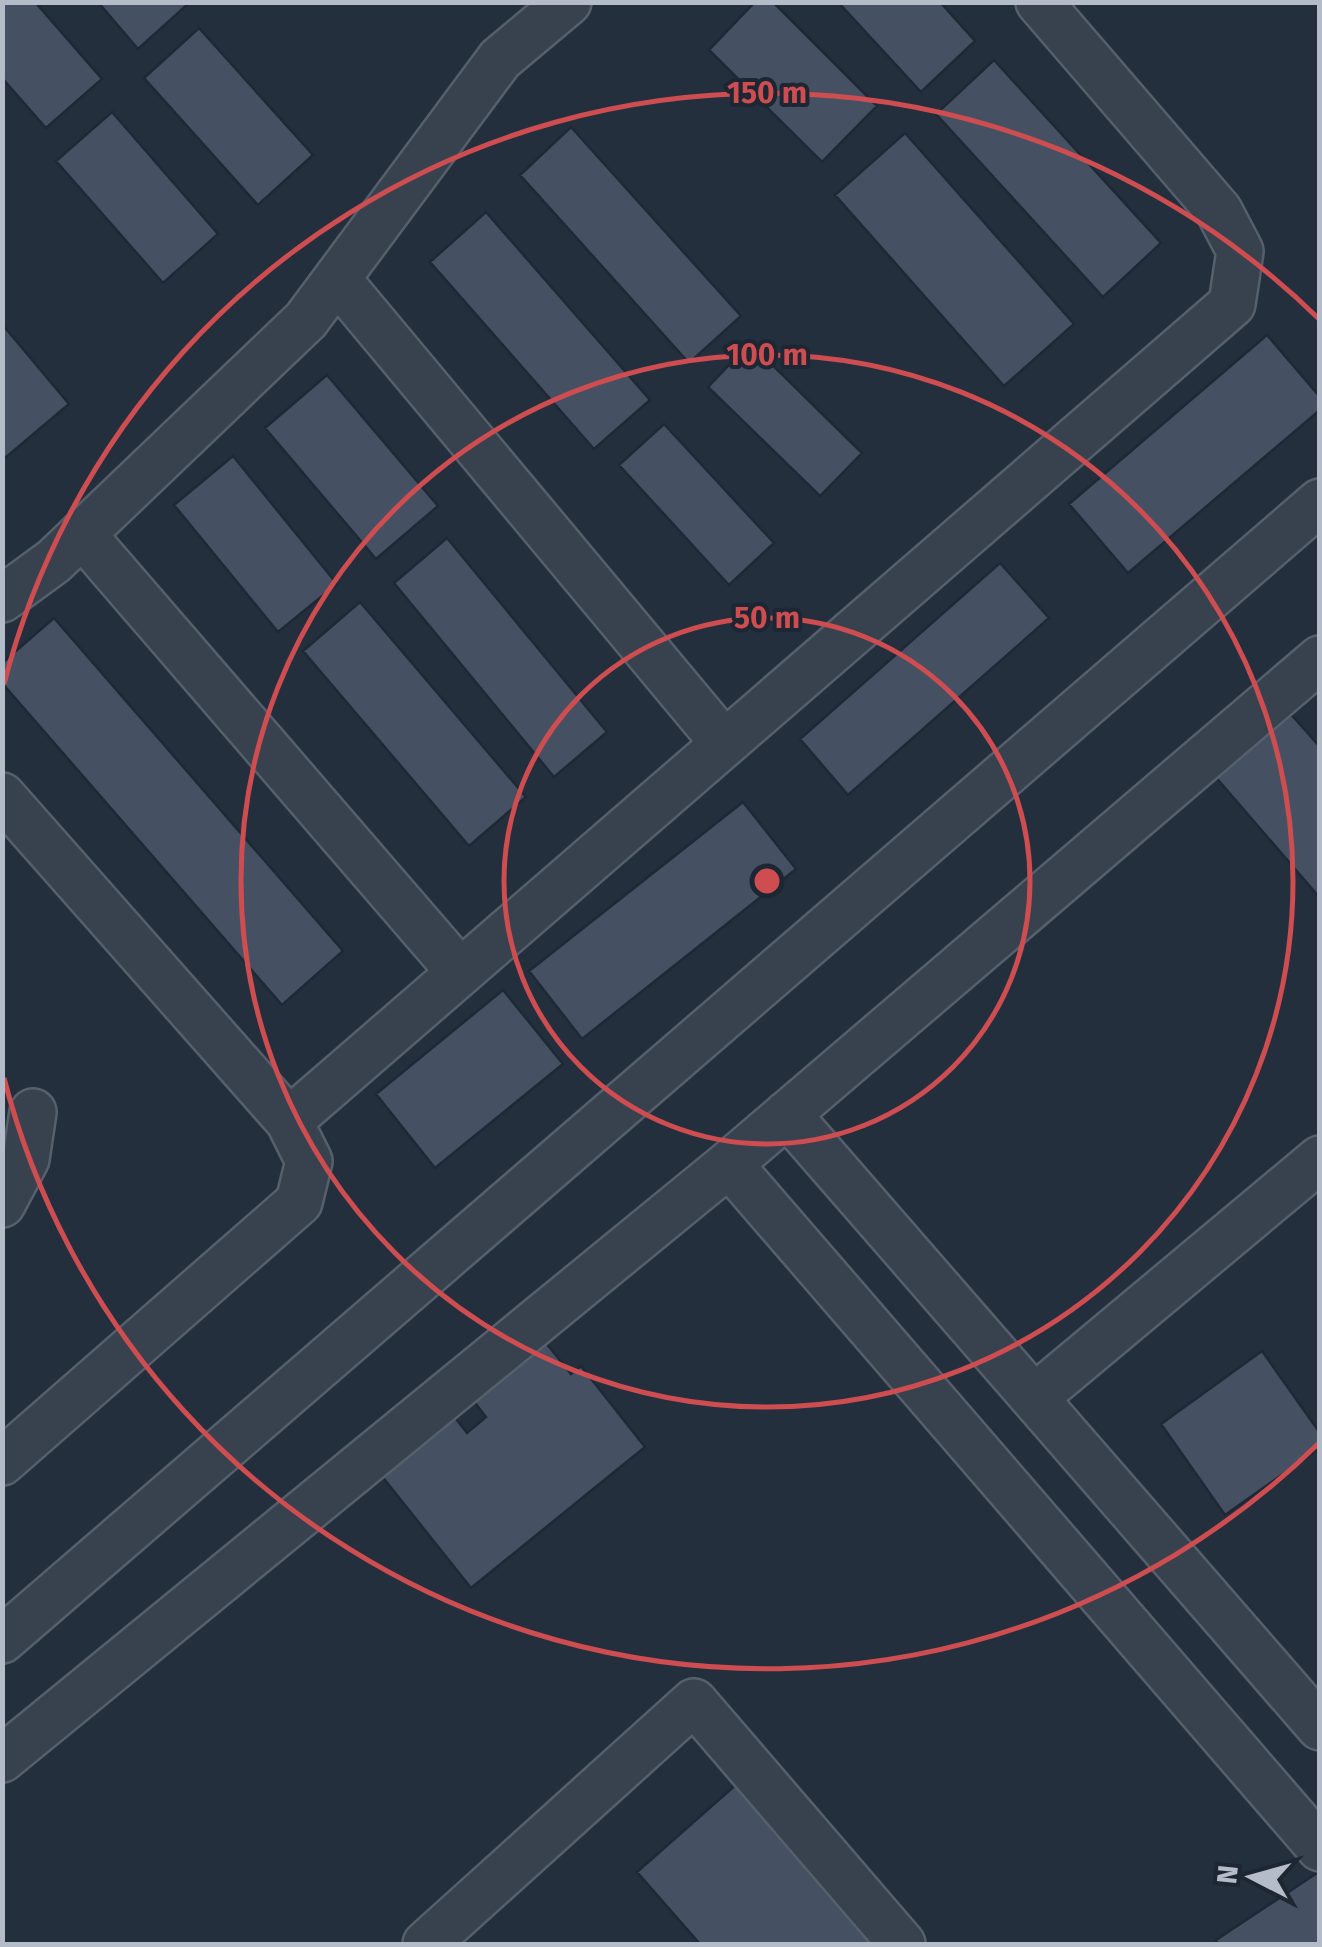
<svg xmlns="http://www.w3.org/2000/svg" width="1322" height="1947" font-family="'Fira Sans',sans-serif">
	<rect width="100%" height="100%" fill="#242f3e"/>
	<path fill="#455162" stroke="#1f2835" stroke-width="2.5" d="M2,2H35L102,79L46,128L2,78Z
		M98,2H186L188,4L138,49Z
		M755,2H773L877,106L822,162L709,50Z
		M838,2H940L975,41L921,92Z
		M199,28L313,155L258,205L144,78Z
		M994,60L1161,243L1103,297L936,114Z
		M112,112L218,234L163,283L56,161Z
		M571,127L741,316L689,363L520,175Z
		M905,133L1074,324L1004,386L835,195Z
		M486,212L650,400L594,449L430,262Z
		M2,324L69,404L5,458L2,455Z
		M1267,335L1320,397V410L1128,573L1069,504Z
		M750,343L862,453L820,496L708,387Z
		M327,375L438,506L376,559L265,428Z
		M664,424L774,543L729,585L619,465Z
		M233,456L337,584L278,632L174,505Z
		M447,538L607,732L554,777L394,583Z
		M1000,563L1049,618L848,795L800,739Z
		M360,602L526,797L469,846L303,651Z
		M54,618L343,951L282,1005L2,683V663Z
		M1280,702L1320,747V898L1207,767Z
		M743,802L796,869L582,1039L529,971Z
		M503,990L563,1064L435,1168L376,1094Z
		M538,1333L571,1374L581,1366L645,1447L471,1588L373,1465L446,1406L467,1433L486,1417L466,1391Z
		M1262,1351L1320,1433V1448L1225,1515L1161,1424Z
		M739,1782L898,1944H700L637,1872Z
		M1320,1871V1944H1218L1216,1940Z"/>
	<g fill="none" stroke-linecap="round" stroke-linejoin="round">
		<defs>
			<path id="minor" d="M337,279L724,743
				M82,534L460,972
				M2,599L54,561L306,320L500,59L568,2
				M2,796L289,1121L309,1161L299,1202L2,1462
				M787,1114L1320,1727
				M289,1121L1232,304L1240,251L1219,211L1039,2
				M729,1164L1320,1848
				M2,1204L26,1159L33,1112
				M1034,1398L1320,1159
				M2,1640L1320,502
				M2,1759L729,1164L1320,659
				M426,1944L694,1702L902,1944"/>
		</defs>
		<use href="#minor" stroke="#565f6c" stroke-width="50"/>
		<use href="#minor" stroke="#38414e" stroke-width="45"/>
	</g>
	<g fill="none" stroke="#ce4d50" stroke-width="5">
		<circle cx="767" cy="881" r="263"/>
		<circle cx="767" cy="881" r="526"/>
		<path d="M1319 1443A788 788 0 0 1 4 1078M4 684A788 788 0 0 1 1319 319"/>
	</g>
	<circle cx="767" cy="881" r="15" fill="#ce4d50" stroke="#1d2633" stroke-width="5"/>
	<g font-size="30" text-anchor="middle" font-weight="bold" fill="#ce4d50" stroke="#1d2633" stroke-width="8" stroke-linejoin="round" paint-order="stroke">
		<text x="767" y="103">150 m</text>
		<text x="767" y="365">100 m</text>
		<text x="767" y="628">50 m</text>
	</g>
	<rect width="1322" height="1947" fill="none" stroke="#b4bcc9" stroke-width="10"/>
	<g transform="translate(1252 1877) rotate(276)" stroke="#1d2633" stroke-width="8" paint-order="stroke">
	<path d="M0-8L18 38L0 25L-18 38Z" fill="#b4bcc9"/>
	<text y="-15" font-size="28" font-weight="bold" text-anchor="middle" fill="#b4bcc9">N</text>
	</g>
</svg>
